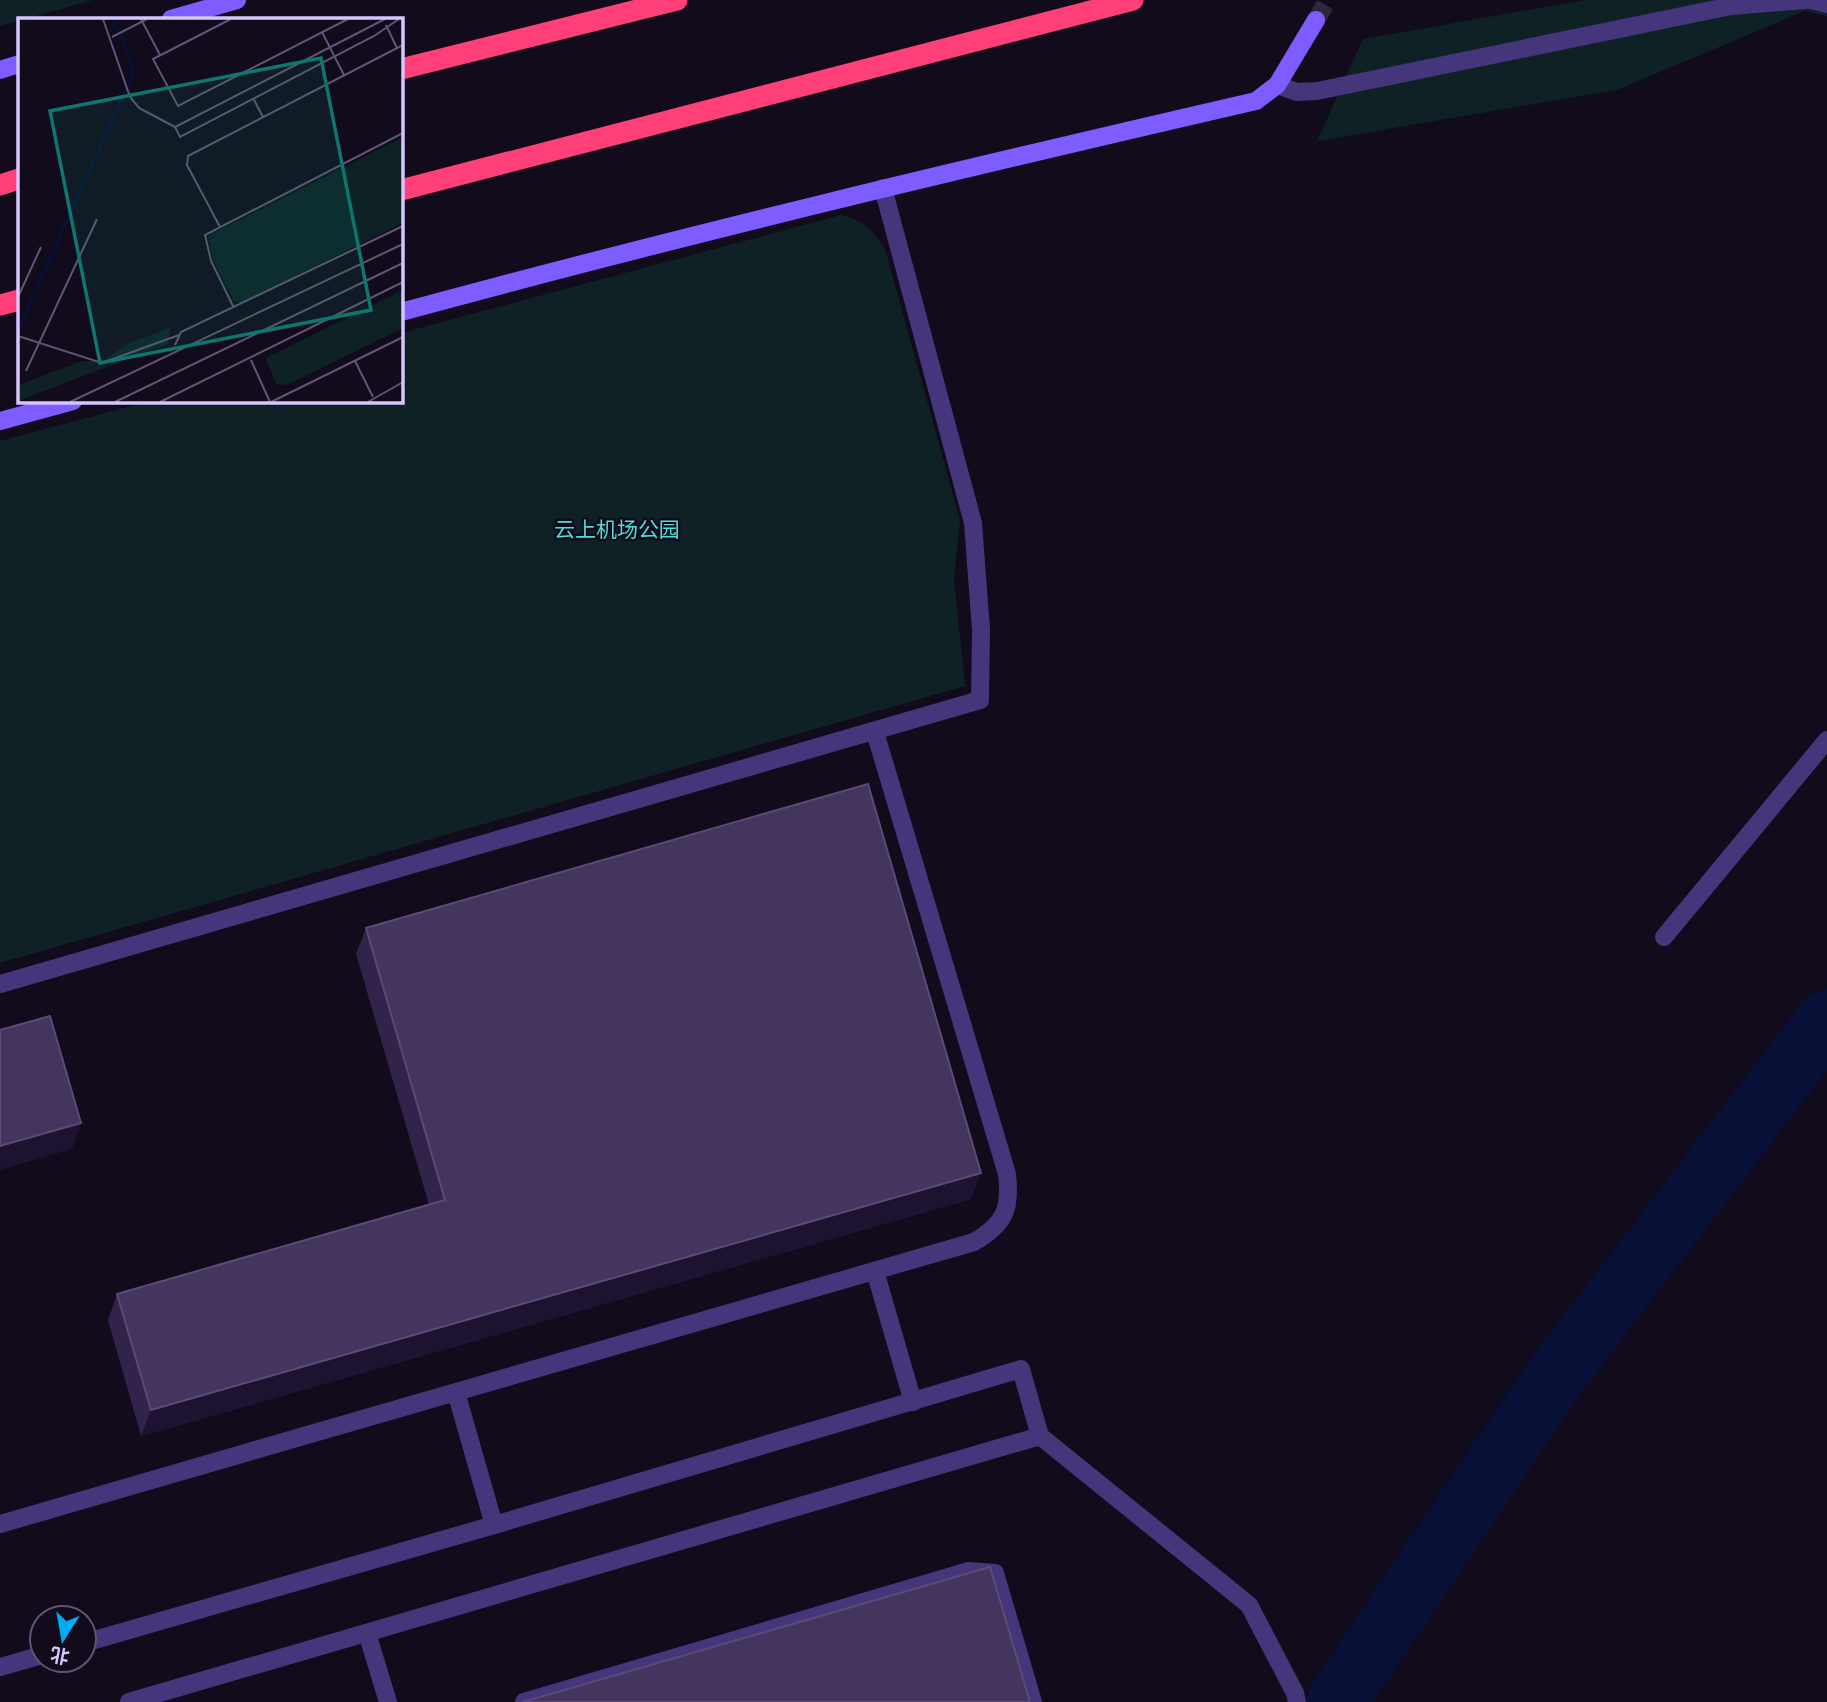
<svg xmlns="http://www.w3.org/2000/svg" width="1827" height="1702" font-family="Cabin,'Noto Sans SC',sans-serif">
	<rect width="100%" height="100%" fill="#110b1b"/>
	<path fill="#0e2225" d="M0,0H93L0,26Z
		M1584,0H1827V16L1804,11L1617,90L1317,141L1363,39Z
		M841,215C864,221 872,229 885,249L960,520L954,579L965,686L0,963V441L150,401H401V333Z"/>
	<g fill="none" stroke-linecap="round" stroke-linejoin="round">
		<path stroke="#081037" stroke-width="61" d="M1337,1702L1554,1378L1827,1020"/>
		<path stroke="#2f273d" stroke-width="18" stroke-dasharray="18 9" stroke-linecap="butt" d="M1316,20L1328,0"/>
		<path stroke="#45357a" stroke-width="18" d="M0,984L980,700L981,630L973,523L883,188
			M875,1271L913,1402
			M456,1392L494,1525
			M0,1524L974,1242C1005,1224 1011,1209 1007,1174L875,732
			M367,1633L388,1702
			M524,1702L969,1571L995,1573L1033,1702"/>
		<path stroke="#45357a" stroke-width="18" d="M1811,0L1827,4
			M1277,85L1297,92L1317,91L1731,6L1805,0
			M1664,937L1827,740
			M1040,1436L1249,1605L1295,1693L1297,1702
			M84,1643L494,1525L1021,1369L1040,1436L129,1702
			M0,1667L42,1655"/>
		<path stroke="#7e5cff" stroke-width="18" d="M171,19L237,0
			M0,70L19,64
			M401,312C684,235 970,167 1256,101L1277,85L1316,20
			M0,421L73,401"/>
		<path stroke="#ff4078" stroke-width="21" d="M401,69L677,0
			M0,185L19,179
			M401,190L1133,0
			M0,305L19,300"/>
	</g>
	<path fill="#31234a" d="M366,928L981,1173L971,1199L141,1436L108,1320L117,1294L429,1205L356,954Z"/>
	<path fill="#1d122f" d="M81,1123L72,1149L0,1170V1146Z
		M981,1173L971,1199L141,1436L151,1410Z"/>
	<path fill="#43355d" stroke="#5a4b76" stroke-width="2" d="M868,784L981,1173L151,1410L117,1294L445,1200L366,928Z
		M50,1016L81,1123L0,1146V1030Z
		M990,1567L1030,1702H523Z"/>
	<g text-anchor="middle" stroke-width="5" stroke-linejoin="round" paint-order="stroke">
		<g font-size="21" fill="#52ddd4" stroke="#110b1b">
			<text x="617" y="537">云上机场公园</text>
		</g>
	</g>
	<g transform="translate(18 18)">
		<rect width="385" height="385" fill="#110b1b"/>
		<path d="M385,119V205L222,285L216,283L195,243L190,218ZM385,272V310L269,367L258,366L248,340ZM153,309L149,326L0,383V367L64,343H85L110,326Z" fill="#0e2225"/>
		<path fill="none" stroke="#081037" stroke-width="3.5" d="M0,312L113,60L115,48L95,1"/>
		<path fill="none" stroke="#605576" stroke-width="2" d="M85,1L112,79L121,90L157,109M123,1L142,37M213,1L135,41L160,88L330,1M367,1L157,109L162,119L356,18L381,1M368,7L379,30M304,14L326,57M94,19L129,1M235,80L245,99M202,209L169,147L170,138L385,27M0,279L23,229M216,290L193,243L187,217L385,115M0,318L84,345L161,317M157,327L163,314L385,208M233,342L252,384M337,343L355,379M8,353L79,201M52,384L385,226M97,384L385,245M142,384L385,264M253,384L385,319M350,384L385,364"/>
		<path fill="#0f766e" fill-opacity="0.15" stroke="#0f766e" stroke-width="3.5" d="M303,40L353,292L82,345L32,93Z"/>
		<rect width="385" height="385" fill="none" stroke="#d6c5ff" stroke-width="3.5"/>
	</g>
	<g transform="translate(63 1639) rotate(191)"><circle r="33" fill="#110b1b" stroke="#605576" stroke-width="2"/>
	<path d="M0-5L12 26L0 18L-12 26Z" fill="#00acf0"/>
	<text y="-10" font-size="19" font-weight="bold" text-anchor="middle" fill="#d6c5ff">北</text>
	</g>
</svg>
